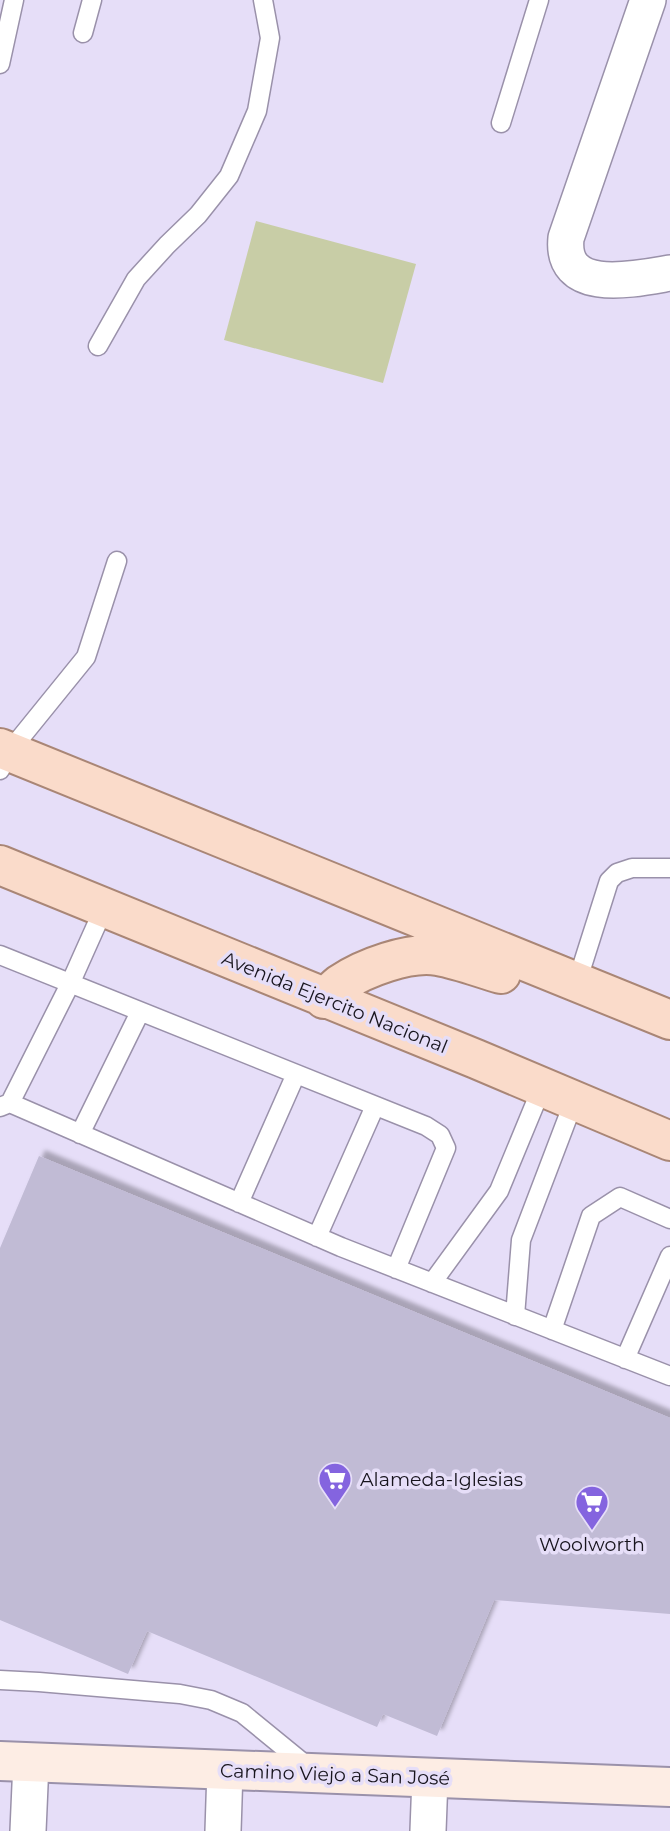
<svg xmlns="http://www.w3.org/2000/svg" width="670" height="1831" font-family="Montserrat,sans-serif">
	<defs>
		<filter id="shadow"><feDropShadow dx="6" dy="-6" stdDeviation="2" flood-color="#0004"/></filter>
	</defs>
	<rect width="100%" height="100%" fill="#e6def8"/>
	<path fill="#c8cda6" d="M256,221L416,264L383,383L224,340Z"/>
	<path fill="#c1bbd5" filter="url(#shadow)" d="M39,1156L670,1418V1614L494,1600L437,1736L383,1714L377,1727L147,1631L128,1674L0,1620V1248Z"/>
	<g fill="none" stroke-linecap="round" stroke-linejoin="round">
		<defs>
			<path id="lane" d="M83,33L92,0
				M0,64L14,0
				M501,123L539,0
				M98,346L136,279L167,245L198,215L229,176L257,111L270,38L263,0
				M0,770L9,752L86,657L117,561
				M0,955L426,1126L440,1135L446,1148L396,1269
				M577,982L609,881L617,873L632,868H670
				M10,1103L70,984L104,908
				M0,1107L10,1103L341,1247L670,1376
				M80,1134L140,1012
				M239,1203L296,1074
				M317,1237L375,1106
				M432,1283L499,1191L542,1087
				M515,1316L521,1240L574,1101
				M552,1330L591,1216L620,1197L670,1219
				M625,1359L670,1256
				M0,1680L39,1682L180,1694L211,1700L242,1713L308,1767"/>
			<path id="street" d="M648,0L566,238C560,296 635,279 670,273
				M28,1831L31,1762
				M223,1831L225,1770
				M428,1831L430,1778"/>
			<path id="secondary" d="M0,1761L670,1787"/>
			<path id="primary" d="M0,748L670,1020
				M0,865L476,1059L670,1141
				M324,999C329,994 335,988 340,984C364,968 409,951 438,956C460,960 480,968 501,974"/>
		</defs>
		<use href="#lane" stroke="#9a91aa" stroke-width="21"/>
		<use href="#street" stroke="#9a91aa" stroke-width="38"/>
		<use href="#secondary" stroke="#9a91aa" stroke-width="42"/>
		<use href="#primary" stroke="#a98676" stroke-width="42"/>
		<use href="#lane" stroke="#fff" stroke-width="18"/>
		<use href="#street" stroke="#fff" stroke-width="35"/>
		<use href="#secondary" stroke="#fdede4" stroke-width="38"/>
		<use href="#primary" stroke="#fadbca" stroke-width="38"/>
	</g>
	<defs>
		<symbol id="supermarket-pin" viewBox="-11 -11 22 30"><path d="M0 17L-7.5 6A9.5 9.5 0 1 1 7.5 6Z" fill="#8464df" stroke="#e6def8"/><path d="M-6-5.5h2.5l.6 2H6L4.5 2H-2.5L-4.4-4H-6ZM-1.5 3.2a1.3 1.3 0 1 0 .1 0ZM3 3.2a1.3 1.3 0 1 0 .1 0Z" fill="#fff"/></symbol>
	</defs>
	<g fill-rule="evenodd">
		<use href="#supermarket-pin" x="316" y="1460" width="38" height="52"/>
		<use href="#supermarket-pin" x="573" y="1483" width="38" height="52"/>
	</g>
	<g text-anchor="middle" stroke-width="7" stroke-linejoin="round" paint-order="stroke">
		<g font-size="19" fill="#17141d" stroke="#e6def8">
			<text transform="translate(335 1002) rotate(22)" y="7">Avenida Ejercito Nacional</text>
			<text transform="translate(335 1774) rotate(2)" y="7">Camino Viejo a San José</text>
		</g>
		<g font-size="19" fill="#17141d" stroke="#e6def8" text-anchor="start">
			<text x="360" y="1486">Alameda-Iglesias</text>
			<text x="592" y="1551" text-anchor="middle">Woolworth</text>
		</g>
	</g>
</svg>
